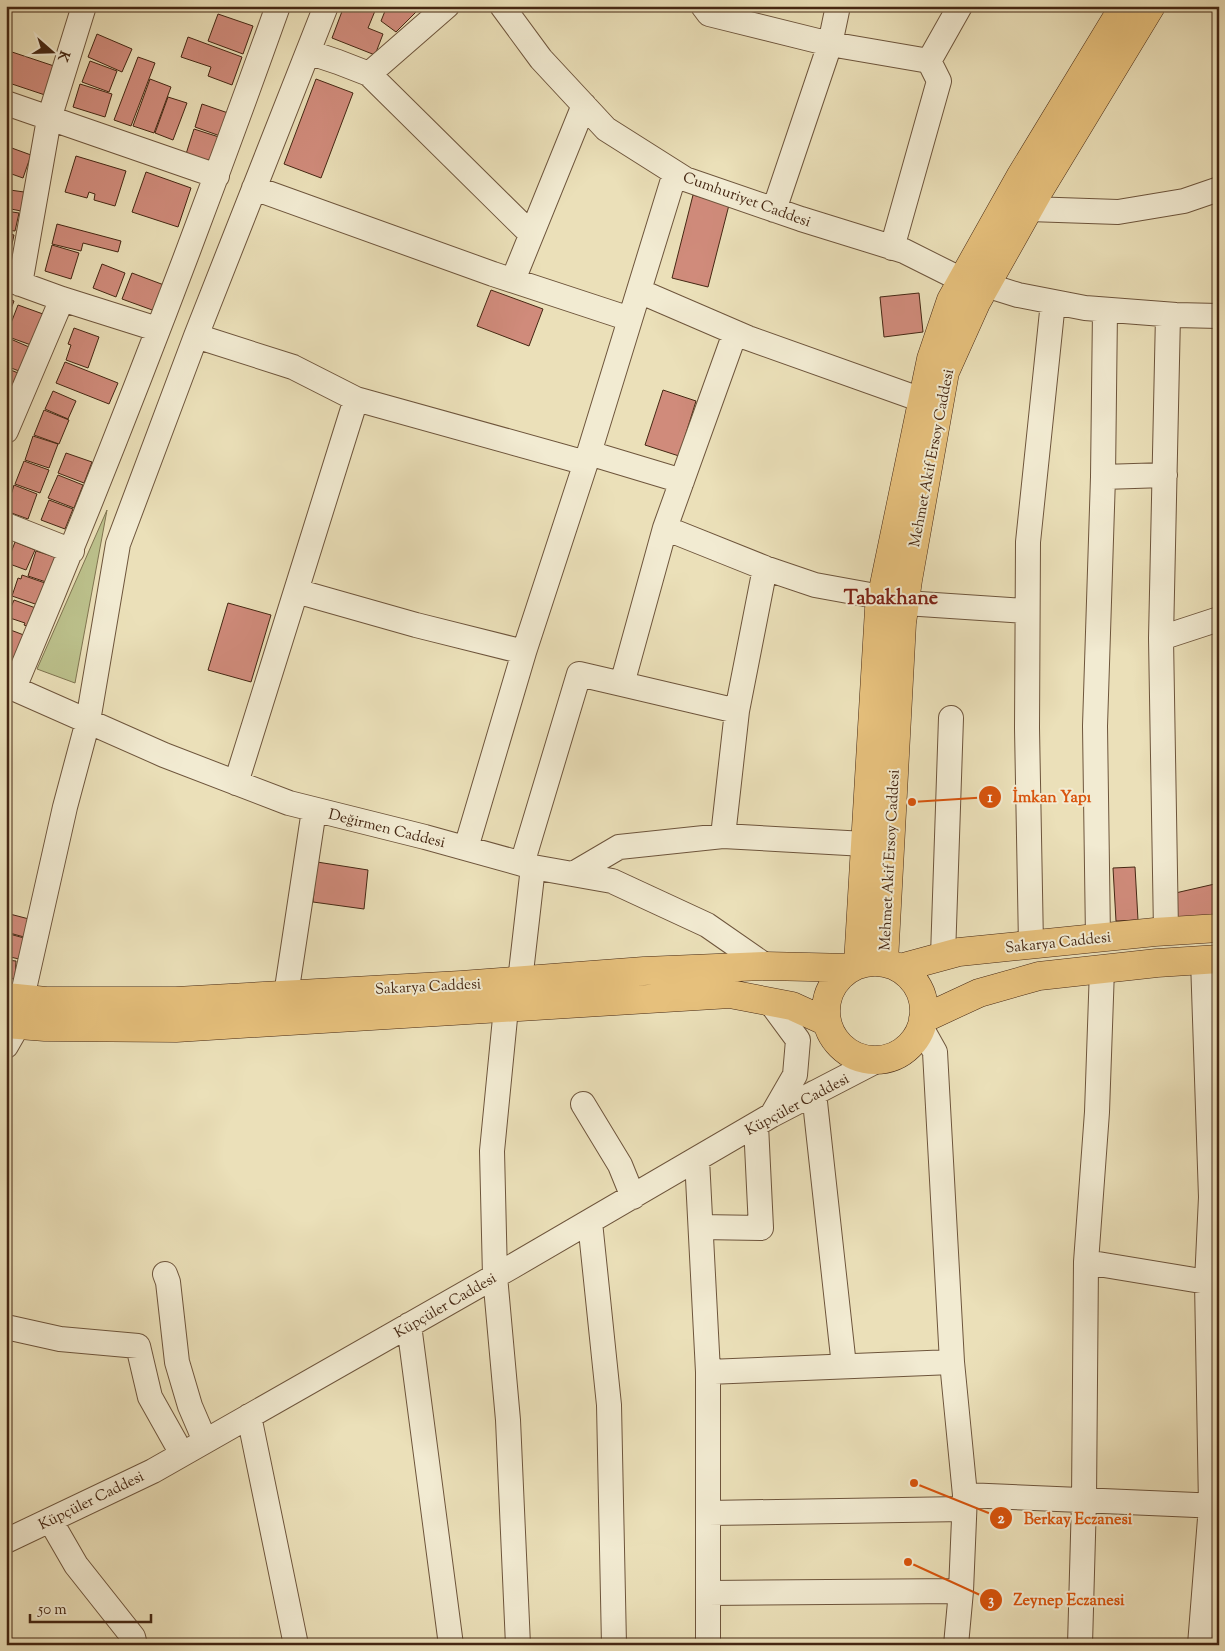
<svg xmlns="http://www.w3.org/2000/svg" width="1225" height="1651" font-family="'Sorts Mill Goudy',serif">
	<rect width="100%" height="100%" fill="#ebe0b9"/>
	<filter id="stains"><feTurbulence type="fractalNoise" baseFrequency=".004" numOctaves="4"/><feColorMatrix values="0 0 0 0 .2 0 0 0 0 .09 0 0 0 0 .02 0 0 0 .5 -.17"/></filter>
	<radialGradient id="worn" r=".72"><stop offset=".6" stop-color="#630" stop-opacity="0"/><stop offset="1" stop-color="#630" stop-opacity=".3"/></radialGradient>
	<path fill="#bcc18c" stroke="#807450" d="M107,510L75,683L37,669Z"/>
	<path fill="#d08b7b" stroke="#452713" d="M344,6H377L368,28L383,34L375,55L332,38Z
		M387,6H422L396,32L381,21Z
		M218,14L253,26L243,54L208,41Z
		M97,34L132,49L122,72L88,57Z
		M188,37L242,57L232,85L208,76L211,67L181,57Z
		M6,50L54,66L45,95L6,82Z
		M138,57L155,63L131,126L114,120Z
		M90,61L117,71L109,92L82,82Z
		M150,79L171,87L154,133L133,126Z
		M316,79L353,93L321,178L284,164Z
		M80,84L112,94L105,117L73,107Z
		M168,97L187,103L173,140L155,133Z
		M202,104L231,114L223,137L195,127Z
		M194,129L222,138L214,163L186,154Z
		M9,147L31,155L23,178L6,172V155Z
		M76,156L126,171L115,206L94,200L95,194L89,192L87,198L65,192Z
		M146,172L191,188L178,227L132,212Z
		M6,185L11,186L10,190L24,192L21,211L6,208Z
		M693,195L729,205L708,287L672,278Z
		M6,211L19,213L15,231L6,230Z
		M57,224L121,241L118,252L83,243L81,251L52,244Z
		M6,233L14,235L10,253H6Z
		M52,245L79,253L71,279L45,271Z
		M102,264L125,273L116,297L93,288Z
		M132,273L164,285L155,311L122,299Z
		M491,290L543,309L529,346L477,326Z
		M919,293L923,332L884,337L880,297Z
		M6,298L14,301L6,322Z
		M18,305L43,314L31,345L6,336Z
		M74,328L99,337L88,368L66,360L71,345L68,344Z
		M6,337L29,347L19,371L6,366Z
		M65,362L118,383L109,404L56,383Z
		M6,368L18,373L9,397L6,396Z
		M663,390L696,401L679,456L645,445Z
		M53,391L76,401L68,419L45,409Z
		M44,410L69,420L59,444L34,435Z
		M33,436L58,444L49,468L25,460Z
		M66,453L92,462L84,483L58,473Z
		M24,461L49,470L40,493L15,484Z
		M58,475L83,485L74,508L48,498Z
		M14,485L37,494L28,519L6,511Z
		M49,500L73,509L65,529L41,520Z
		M6,540L12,542L6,555Z
		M15,542L35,550L26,570L7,563Z
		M36,551L61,559L52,584L28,576Z
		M6,567L11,569L6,585Z
		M22,575L45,583L38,605L12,596L18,578L21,579Z
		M14,600L41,610L34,629L24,625L25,623L7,617Z
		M228,603L271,615L251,682L208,670Z
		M8,629L29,637L17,667L6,663V634Z
		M317,862L368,870L364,909L313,902Z
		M1135,867L1138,920L1116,921L1113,868Z
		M1219,883V922L1172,925L1171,894Z
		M6,913L29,919L24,937L6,932Z
		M6,933L24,938L19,959L6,956Z
		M6,960L16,961L15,979L6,978Z"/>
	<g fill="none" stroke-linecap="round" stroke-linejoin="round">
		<defs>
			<path id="minor" d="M502,6L541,59L606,129L685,179L801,219L904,251L962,280L986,285L1018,295L1085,308L1176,315L1219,316
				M703,6L709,14L830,44L929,61L960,6
				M308,52L338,62L369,74L531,234
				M369,74L447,6
				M6,103L217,176
				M254,188L493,274L630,319
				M1029,209L1118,212L1184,201L1219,189
				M774,210L830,44L838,6
				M892,248L939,81L929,61
				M7,279L62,299L157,329
				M513,280L584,105
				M20,284L49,119L84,6
				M639,291L748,338L922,400
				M196,336L293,367L356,399L586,463
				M6,431L62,299
				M589,453L682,481
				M1103,477L1165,475
				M6,525L72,551
				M665,528L765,568L815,585L881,597
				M296,591L416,625L524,652
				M905,603L1027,611
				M1161,638L1168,315
				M622,684L737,711
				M6,685L164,755L289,803L425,837L533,867L612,881L707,925L766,966
				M14,688C108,464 196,236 278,6
				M236,783L356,399
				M723,836L737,711L765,568
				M466,848L524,652L589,453L675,173
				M522,864L579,674L622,684L665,528L735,333
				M573,874L619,847L723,836L865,844
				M1166,931L1161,638L1219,619
				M1098,938L1095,726L1103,477L1105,310
				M1031,945L1027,728L1028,542L1053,302
				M943,956L951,718
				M520,981L533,867
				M286,995L314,810
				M22,998L65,807L88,721L118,544L196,336L326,6
				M770,1002L798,1040L795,1075L772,1115
				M506,1008L492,1151L495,1276L508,1420L518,1645
				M921,1027L935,1052L952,1362L965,1495L961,1591L956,1645
				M6,1046L18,1025
				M814,1093L844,1366
				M583,1104L620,1165L633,1197
				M697,1159L708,1372V1645
				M590,1222L609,1405L614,1645
				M701,1227L761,1228L756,1125
				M1086,1262L1207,1282
				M165,1274L168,1282L177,1362L190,1406L205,1441
				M409,1325L451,1645
				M6,1327L60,1339L138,1346L150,1397L182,1454
				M708,1372L952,1362
				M249,1416L296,1645
				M965,1495L1219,1506
				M708,1513L964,1509
				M50,1520L76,1565L133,1637L135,1645
				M6,1541L153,1471L513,1266L772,1115L880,1059
				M708,1593L961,1591
				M1080,1645L1084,1500L1086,1262L1097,1112L1102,969
				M1200,1645L1211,1506L1207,1282L1211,1197L1203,960"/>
			<path id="major" d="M884,962L902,623L908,580L945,372L976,303L1040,189L1151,6
				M826 1011a49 49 0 1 1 98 0a49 49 0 1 1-98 0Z
				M858,964L879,609L931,359L951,300L1020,177L1124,6
				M900,968L959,952L1155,932L1219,928
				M6,997L46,1001H176L461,985L644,971L766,966L851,968
				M923,1019L979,993L1039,976L1157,963L1219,959
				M6,1024L45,1027L176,1028L730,994L792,1006L827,1022"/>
		</defs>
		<use href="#minor" stroke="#6e553c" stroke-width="26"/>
		<use href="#major" stroke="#452713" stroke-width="29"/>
		<use href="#minor" stroke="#f2ebd2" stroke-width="24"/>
		<use href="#major" stroke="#e6c07c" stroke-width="28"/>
	</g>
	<g text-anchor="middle" stroke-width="4" stroke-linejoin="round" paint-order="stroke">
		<g font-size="15" fill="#452713" stroke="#f2ebd2">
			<text transform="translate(747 199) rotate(20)" y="5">Cumhuriyet Caddesi</text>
			<text transform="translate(931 458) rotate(-79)" y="5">Mehmet Akif Ersoy Caddesi</text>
			<text transform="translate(387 828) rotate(14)" y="5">Değirmen Caddesi</text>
			<text transform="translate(889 860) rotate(-87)" y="5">Mehmet Akif Ersoy Caddesi</text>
			<text transform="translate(1058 942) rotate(-6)" y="5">Sakarya Caddesi</text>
			<text transform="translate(428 986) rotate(-3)" y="5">Sakarya Caddesi</text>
			<text transform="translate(797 1104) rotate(-28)" y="5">Küpçüler Caddesi</text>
			<text transform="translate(445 1305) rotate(-30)" y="5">Küpçüler Caddesi</text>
			<text transform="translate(91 1500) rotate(-26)" y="5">Küpçüler Caddesi</text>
		</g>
		<g font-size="20" font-weight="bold" fill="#7a1f14" stroke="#f2ebd2">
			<text x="891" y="604">Tabakhane</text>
		</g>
	</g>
	<path fill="none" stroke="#d8540d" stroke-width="2" d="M912 802L990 797M914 1483L1001 1518M908 1562L991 1600"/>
	<g fill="#d8540d" stroke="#f2ebd2" stroke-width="2">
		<circle cx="912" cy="802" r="5"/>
		<circle cx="914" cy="1483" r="5"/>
		<circle cx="908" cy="1562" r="5"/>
		<circle cx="990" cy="797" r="12"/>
		<circle cx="1001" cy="1518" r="12"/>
		<circle cx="991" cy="1600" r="12"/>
	</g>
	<g font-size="15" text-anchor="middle" font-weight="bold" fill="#fff">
		<text x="990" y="802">1</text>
		<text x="1001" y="1523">2</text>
		<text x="991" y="1605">3</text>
	</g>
	<g font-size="16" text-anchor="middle" font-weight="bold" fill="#d8540d" stroke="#f2ebd2" stroke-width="4" stroke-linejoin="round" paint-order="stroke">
		<text x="1052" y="802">İmkan Yapı</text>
		<text x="1078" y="1524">Berkay Eczanesi</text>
		<text x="1069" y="1605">Zeynep Eczanesi</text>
	</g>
	<rect width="1225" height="1651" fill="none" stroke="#ebe0b9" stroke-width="25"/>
	<rect x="8" y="8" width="1210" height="1636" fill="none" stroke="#452713" stroke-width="2.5"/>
	<rect x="12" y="12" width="1200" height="1626" fill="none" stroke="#452713"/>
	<g transform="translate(52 52) rotate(110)" stroke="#f2ebd2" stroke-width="4" paint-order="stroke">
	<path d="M0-4L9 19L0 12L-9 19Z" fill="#452713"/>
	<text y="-8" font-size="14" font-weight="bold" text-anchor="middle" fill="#452713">K</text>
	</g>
	<path d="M30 1614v8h121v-8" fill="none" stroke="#452713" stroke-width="2.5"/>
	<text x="38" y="1614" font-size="15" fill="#452713" stroke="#f2ebd2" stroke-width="4" paint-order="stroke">50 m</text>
	<rect width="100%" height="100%" filter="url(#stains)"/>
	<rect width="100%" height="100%" fill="url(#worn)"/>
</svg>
